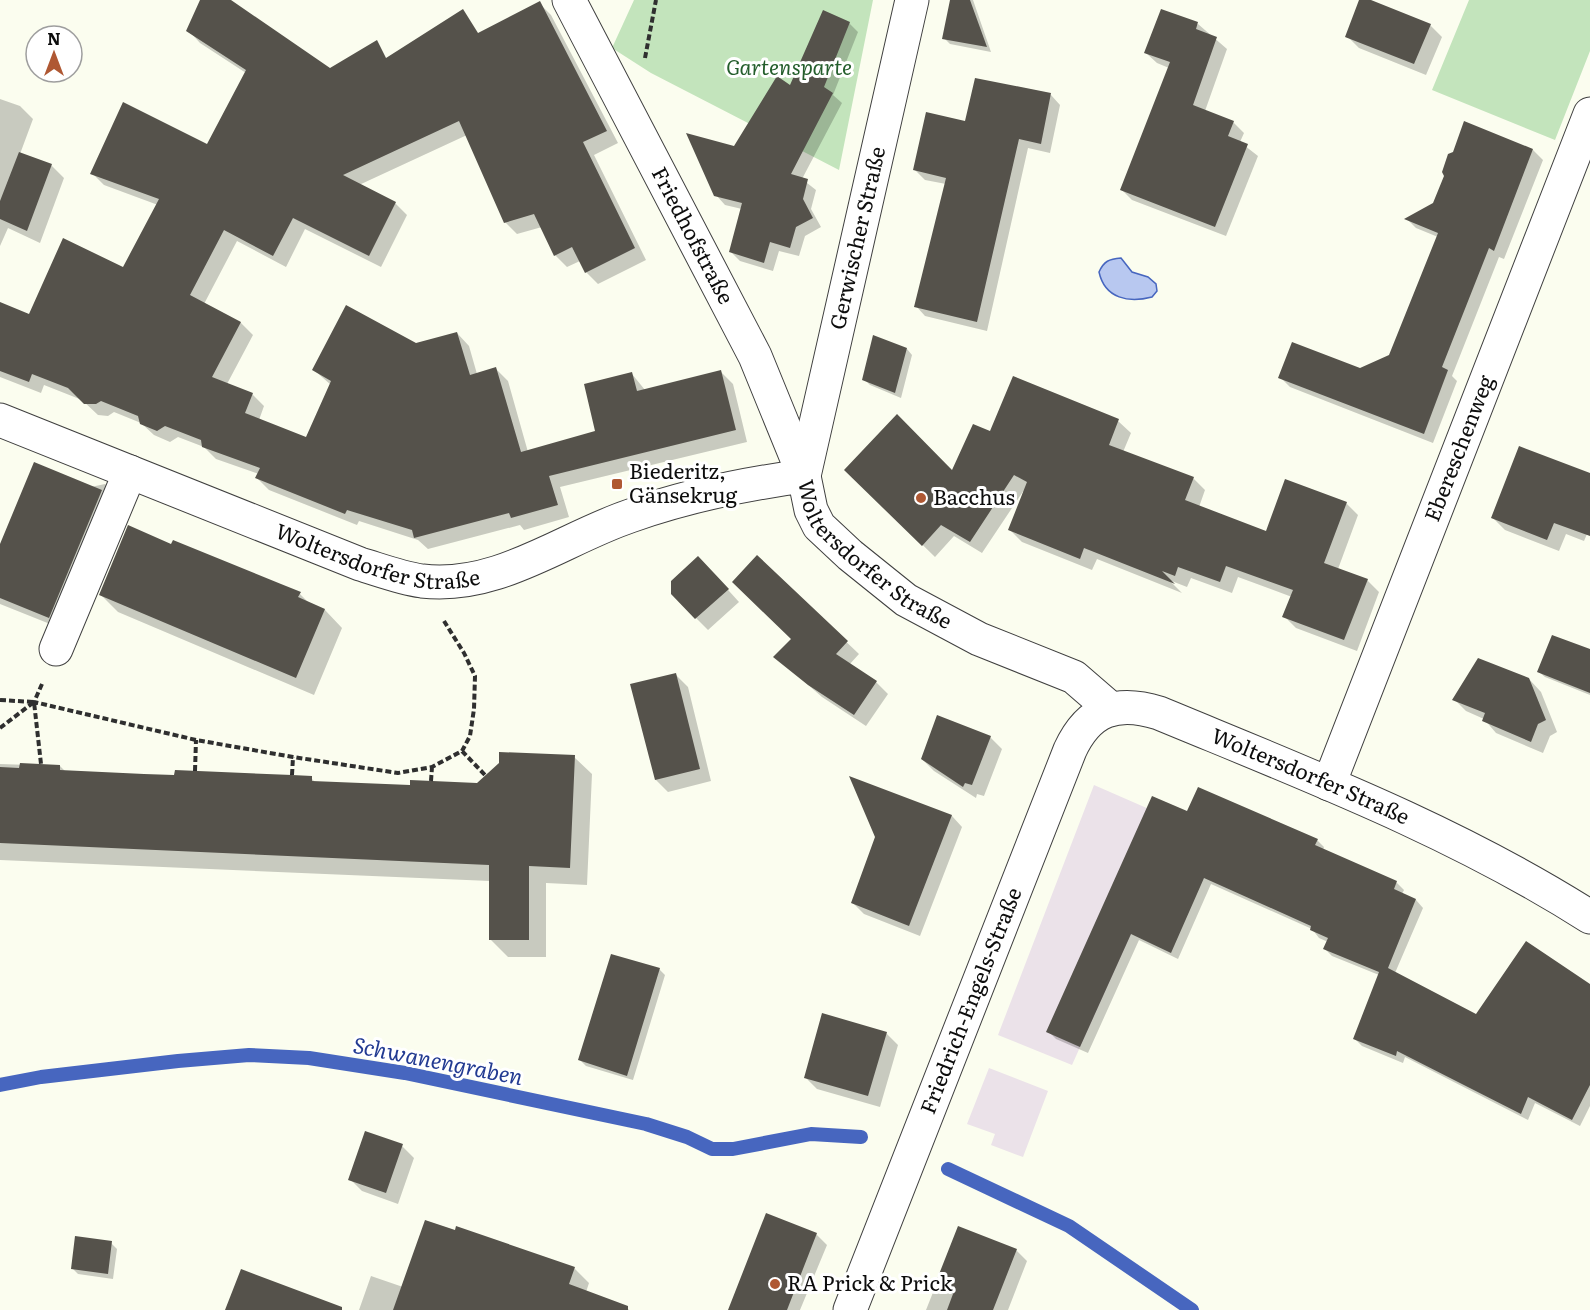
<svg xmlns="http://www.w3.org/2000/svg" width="1590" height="1310" font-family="Literata,serif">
	<rect width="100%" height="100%" fill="#fbfdef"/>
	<path fill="#ebe2e9" d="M1094,785L1181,823L1072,1065L998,1035Z
		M989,1068L1048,1091L1023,1157L991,1145L995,1134L967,1124Z"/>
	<path fill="#c3e4bc" d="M634,0H873L839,170L651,73L612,48Z
		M1469,0H1590V51L1555,140L1432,90Z"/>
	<path fill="#b8c8f0" stroke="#4766bf" stroke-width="1.5" d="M1121,258L1132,272L1148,277L1156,284L1157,291L1152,297C1129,303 1105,299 1099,272C1104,261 1109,259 1121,258Z"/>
	<path fill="#0003" d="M202,0H228L332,112L539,3L551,15L618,143L594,155L646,260L598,284L586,272L580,261L567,267L555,255L542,227L517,234L505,222L467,135L359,185L395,203L407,215L381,267L305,229L286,267L237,241L204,304L241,323L253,335L227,384L252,394L264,406L259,420L306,438L331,385L314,370L457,333L469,346L477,374L496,369L508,381L528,452L597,432L632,374L645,390L721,372L733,384L747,442L560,487L569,517L524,530L520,525L428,549L418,540L359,521L357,525L269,490L257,478L259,474L216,459L204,447L178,437L170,442L154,435L141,423L114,412L108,416L98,415L82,400L44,385L41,393L0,377V305L30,316L124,269L158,205L104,185L92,173L208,146L246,73L200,43L188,30Z
		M951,0H973L991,52L950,44L944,38Z
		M1361,0H1367L1430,25L1442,37L1426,75L1359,48L1347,36Z
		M849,23L858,32L833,95L842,103L802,179L816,190L811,209L821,227L805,236L799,256L779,251L773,271L740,261L731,252L742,209L725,205L716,195L735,147Z
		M1198,24L1227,49L1205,111L1233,122L1244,133L1240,142L1258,156L1226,236L1132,200L1121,189L1169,68L1157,63L1146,53Z
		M1051,95L1060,105L1050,153L1028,148L987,331L925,316L916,306L946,184L925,180L915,170L967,122Z
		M0,99L20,106L33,119L20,154L51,165L64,178L40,243L8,228L0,246Z
		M1533,150L1543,160L1504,259L1499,257L1452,376L1457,381L1433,443L1290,387L1280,377L1360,370L1390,356L1438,237L1416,228L1407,219Z
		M907,349L912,355L901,398L870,385L864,379Z
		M1014,377L1118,421L1131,433L1123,452L1193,478L1205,490L1199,507L1267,532L1346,503L1358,515L1338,569L1367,580L1379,592L1357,651L1296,628L1284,616L1292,597L1238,577L1232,593L1191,578L1187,587L1169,580L1182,593L1097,559L1092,570L1022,542L1010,530L1024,490L982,553L954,536L935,557L846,470L952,472L991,433Z
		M1590,475V527L1584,541L1566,534L1559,551L1505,530L1493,518Z
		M105,484L116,495L60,628L0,604V548L19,502Z
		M172,546L300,594L310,604L325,610L342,628L314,695L118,612L101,595Z
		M757,557L859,654L849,665L876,682L888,694L866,726L822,697L776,657L793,639Z
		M710,570L739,602L708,630L672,594Z
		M1590,651V695L1545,677L1539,672Z
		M676,675L688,687L711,781L668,792L656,780Z
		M1529,679L1541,692L1557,732L1550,736L1543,753L1496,733L1484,719L1466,711L1454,699Z
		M990,737L1002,749L984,796L977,794L976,798L934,771L922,759Z
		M574,757L592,774L587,885L546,883V957H508L490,939V881L0,860V764L60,766L65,771L144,775L311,778L316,783L411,787L478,784Z
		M852,779L952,816L962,827L920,936L864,914L853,903L877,837Z
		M1187,813L1317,840L1324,847L1323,850L1396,882L1404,890L1402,894L1416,900L1423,908L1395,973L1476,1016L1590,986V1106L1580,1126L1535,1103L1528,1120L1405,1057L1403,1063L1362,1046L1355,1039L1379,975L1332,956L1325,949L1328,942L1319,938L1312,929L1211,884L1178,959L1139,940L1088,1053L1056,1039L1048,1031Z
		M659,969L665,975L633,1080L586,1066L580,1060Z
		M886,1033L898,1045L880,1107L817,1089L805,1077Z
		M402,1146L414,1158L398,1204L362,1191L350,1179Z
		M959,1227L1016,1250L1027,1261L1008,1310H926Z
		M816,1234L827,1245L800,1310H729Z
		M111,1243L117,1249L113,1279L78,1274L72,1268Z
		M574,1268L589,1283L586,1292L625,1306L629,1310H359L371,1276L403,1287Z"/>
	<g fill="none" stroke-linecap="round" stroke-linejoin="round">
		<path stroke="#4766bf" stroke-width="14" d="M0,1085L41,1077L178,1061L249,1055L309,1058L405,1073L646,1124L687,1137L712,1149H733L811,1134L861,1137
			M948,1169L1069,1226L1192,1310"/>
	</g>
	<path fill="#55524b" d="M200,0H231L330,68L377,40L386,58L463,9L478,33L540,1L607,131L583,142L635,248L585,273L572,247L554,256L534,214L504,223L459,121L343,175L396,202L369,256L293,218L273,256L224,230L190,295L241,322L212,377L253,393L245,413L306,437L331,381L312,370L346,305L416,343L457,332L470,375L496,367L521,452L595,431L584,384L632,372L637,391L721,370L736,430L549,476L558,505L511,518L509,513L414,538L412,530L347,510L345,514L255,478L260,468L202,447L201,440L165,426L157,431L140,424L138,416L101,401L96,404H84L68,388L32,374L29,382L0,371V302L29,314L63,238L123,267L159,199L90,174L123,102L207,144L246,70L186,31Z
		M950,0H970L987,47L942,39Z
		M1359,0H1371L1431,24L1414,64L1345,37Z
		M1161,9L1198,22L1196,29L1217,37L1193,105L1234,121L1228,136L1248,144L1215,227L1120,190L1170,62L1144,53Z
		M823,10L850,22L824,87L833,93L791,174L808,179L803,199L813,218L796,227L790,248L770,242L764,263L729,252L742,203L714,196L686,133L734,146L777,76L790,85Z
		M975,78L1051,93L1041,144L1019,139L977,322L914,307L946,178L913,170L926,112L965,121Z
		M1464,121L1533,149L1494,251L1489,248L1442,367L1448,370L1424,434L1278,378L1292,342L1360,368L1389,355L1438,233L1404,219L1433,203L1444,176L1442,172L1448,154L1453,152Z
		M19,152L52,164L27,231L0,219V201Z
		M873,335L907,348L895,393L862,380Z
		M1013,376L1119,419L1109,445L1194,477L1185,500L1266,531L1285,479L1347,502L1324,563L1368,579L1344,640L1282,617L1293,590L1226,566L1220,582L1178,567L1175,576L1162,571L1175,584L1084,548L1080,559L1008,530L1027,482L1014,475L970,542L941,525L922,546L844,470L897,414L952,470L973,424L990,431Z
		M1519,446L1590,473V536L1554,523L1547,540L1491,518Z
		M34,462L102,490L49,618L0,598V544Z
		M128,525L171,544L173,540L281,584L301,592L298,597L325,609L296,678L99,595Z
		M757,555L848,641L836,654L877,681L854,715L808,685L773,657L791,639L732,582Z
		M698,556L729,589L695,619L671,594V581Z
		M1552,635L1590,649V693L1537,672Z
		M1478,658L1529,678L1546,720L1538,724L1531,742L1482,721L1485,713L1452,700Z
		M676,673L700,769L655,780L630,684Z
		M937,715L991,736L972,785L965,783L963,787L921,759Z
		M499,752L575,755L570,868L529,866V940H489V865L0,843V767L19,768L20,763L60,765V770L144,774L174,775L175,770L292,775L312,776V781L410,785V780L477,783L499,763Z
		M849,776L952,815L909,926L851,903L875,837Z
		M1198,787L1318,839L1315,845L1397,881L1394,889L1416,899L1388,968L1476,1014L1526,941L1590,984V1085L1572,1120L1528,1097L1521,1114L1397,1051L1396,1056L1353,1039L1379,972L1323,949L1328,938L1310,930L1311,926L1204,878L1171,953L1131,934L1080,1047L1046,1032L1152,796L1187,811Z
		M611,954L660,968L627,1076L578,1060Z
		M822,1013L887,1032L868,1096L804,1078Z
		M365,1131L403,1144L386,1193L348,1180Z
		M766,1213L817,1233L787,1310H728Z
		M425,1220L455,1230L456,1226L575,1267L569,1284L628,1306V1310H393Z
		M958,1226L1017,1249L993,1310H947L953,1294L934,1287Z
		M75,1236L112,1241L108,1274L71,1269Z
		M241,1269L342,1307V1310H225Z"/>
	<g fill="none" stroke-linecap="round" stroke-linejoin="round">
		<defs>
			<g id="minor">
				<path id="s1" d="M569,0L755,356L804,476"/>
				<path id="s2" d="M0,420L360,564C380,570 401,578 422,581C498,590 562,539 630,516C686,496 744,484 804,476L811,510L819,526L850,555L906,600L979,639L1074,677L1111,709"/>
				<path id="s3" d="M804,476L912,0"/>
				<path d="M56,649L130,472"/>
				<path id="s4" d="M1329,784L1590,114"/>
				<path id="s5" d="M850,1310L1070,750C1089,709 1117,700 1159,713C1306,774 1455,831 1590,917"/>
			</g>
		</defs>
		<use href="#minor" stroke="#404040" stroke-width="35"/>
		<path stroke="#2f2f2f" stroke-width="4" stroke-dasharray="6 3" stroke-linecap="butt" d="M645,58L656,0
			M42,684L34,702L196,740L293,757L398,773L432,767L462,751L470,736L474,709L475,676L464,653L444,621
			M0,700L34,702
			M0,728L34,702L41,764
			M462,751L485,775
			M195,771L196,740
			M292,775L293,757
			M431,781L432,767"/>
		<use href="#minor" stroke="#fff" stroke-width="33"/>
	</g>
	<g fill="#af5833" stroke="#fff" stroke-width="2">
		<rect x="611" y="478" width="12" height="12" rx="3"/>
		<circle cx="921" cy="498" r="6"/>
		<circle cx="775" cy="1284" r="6"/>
	</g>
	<g text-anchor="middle" stroke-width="6" stroke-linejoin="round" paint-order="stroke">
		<g font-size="21" font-style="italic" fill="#245e2c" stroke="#fff">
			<text x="789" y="75">Gartensparte</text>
		</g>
		<g font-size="21" fill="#0d0d0d" stroke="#fff">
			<text dy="7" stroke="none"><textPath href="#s1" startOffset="266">Friedhofstraße</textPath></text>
			<text dy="7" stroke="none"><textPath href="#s3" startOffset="244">Gerwischer Straße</textPath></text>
			<text dy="7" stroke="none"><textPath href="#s4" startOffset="360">Ebereschenweg</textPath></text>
			<text dy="7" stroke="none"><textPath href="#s2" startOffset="404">Woltersdorfer Straße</textPath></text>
			<text dy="7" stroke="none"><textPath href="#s2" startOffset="962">Woltersdorfer Straße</textPath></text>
			<text dy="7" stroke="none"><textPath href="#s5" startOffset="874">Woltersdorfer Straße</textPath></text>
			<text dy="7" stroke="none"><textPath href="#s5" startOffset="332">Friedrich-Engels-Straße</textPath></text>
		</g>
		<g font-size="21" fill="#0d0d0d" stroke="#fff" text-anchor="start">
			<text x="629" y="479">Biederitz,<tspan x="629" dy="24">Gänsekrug</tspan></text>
			<text x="933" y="505">Bacchus</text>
			<text x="787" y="1291">RA Prick &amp; Prick</text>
		</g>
		<g font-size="22" font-style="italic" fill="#233b92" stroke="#fff">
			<text transform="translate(438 1061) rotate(11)" y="8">Schwanengraben</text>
		</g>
	</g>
	<g transform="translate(54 54)"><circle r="28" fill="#ffffff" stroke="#9e9e9e" stroke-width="1.5"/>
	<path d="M0-4.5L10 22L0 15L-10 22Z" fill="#af5833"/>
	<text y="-9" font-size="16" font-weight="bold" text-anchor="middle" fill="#0d0d0d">N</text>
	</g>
</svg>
